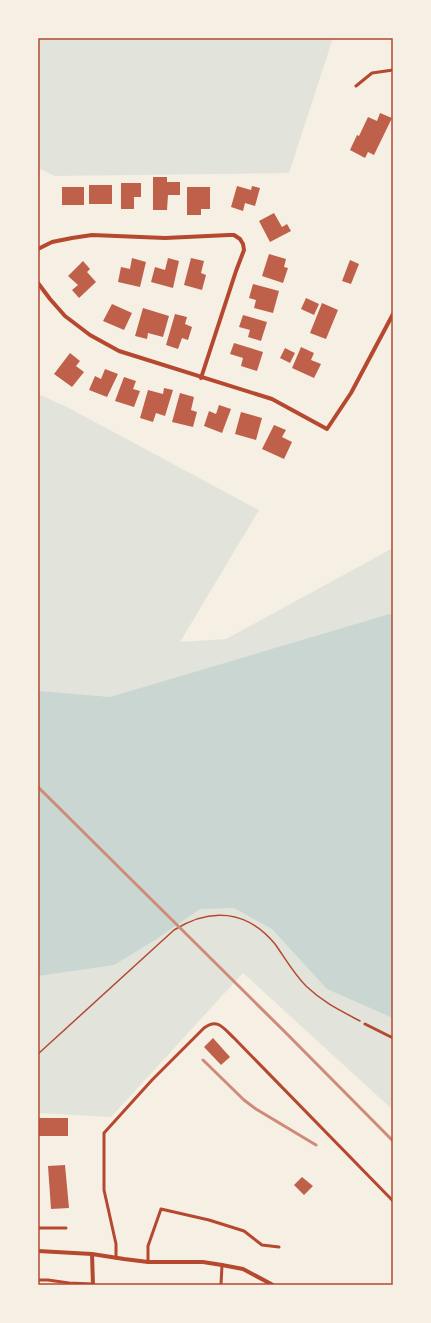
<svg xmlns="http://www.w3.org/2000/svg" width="431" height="1323" font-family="'Space Grotesk',sans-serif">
	<rect width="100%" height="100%" fill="#f6efe4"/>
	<path fill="#e2e4dc" d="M38,38H333L289,173L55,176L38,168Z
		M38,394L67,407L259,510L180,642L226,639L393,548V1110L243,973L111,1117L38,1113Z"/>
	<path fill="#c9d6d2" d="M393,613V1018L327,989L272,929L234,908L200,909L155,940L114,965L38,976V691L110,697Z"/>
	<path fill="#bf614a" d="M380,113L392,118L374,155L368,152L365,158L350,150L357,135L359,136L368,117L377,121Z
		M153,177H167V182H180V195H168L167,210H153Z
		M121,183H141V197H134V209H121Z
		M89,185H112V204H89Z
		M237,186L251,190L252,186L260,188L255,206L245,203L243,211L231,207Z
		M62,187H84V205H62Z
		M187,187H210V209H201V215H187Z
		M274,213L282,227L287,224L291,231L270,242L259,221Z
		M269,254L286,259L284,267L288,268L283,283L262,276Z
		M132,258L146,262L140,287L118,282L121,267L130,269Z
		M168,258L179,261L173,288L151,282L155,267L165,270Z
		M191,258L204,261L201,273L206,275L202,290L184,285Z
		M350,260L359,264L351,284L342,281Z
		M83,261L90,269L87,272L96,282L79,298L72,290L78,285L68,276Z
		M253,284L279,291L273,313L254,308L256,300L249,298Z
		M306,298L319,304L314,315L301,309Z
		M322,303L338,310L326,339L310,333Z
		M112,304L132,313L124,330L103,321Z
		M143,308L169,316L163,337L148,333L147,339L135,336Z
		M175,314L187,317L185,324L192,327L188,340L182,338L178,349L166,345Z
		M243,315L267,322L261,341L248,337L250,330L239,327Z
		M234,343L263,352L257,371L241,366L243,358L230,354Z
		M301,347L314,353L311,360L321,364L314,378L292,368Z
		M285,348L295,353L290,363L280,358Z
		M70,353L80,361L76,366L84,372L72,387L54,374Z
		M105,369L118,374L107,397L89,390L95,376L101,379Z
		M124,377L136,381L133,389L140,391L134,407L115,401Z
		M164,388L173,390L165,416L156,413L153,422L140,418L148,390L163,394Z
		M180,393L194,397L191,410L197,412L193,427L172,422Z
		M219,405L231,409L222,433L204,426L209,411L216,414Z
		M241,412L262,418L256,440L235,434Z
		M274,425L286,430L282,437L292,442L284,459L262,449Z
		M213,1038L230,1057L221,1065L204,1047Z
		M38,1118H68V1136H38Z
		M65,1165L69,1208L51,1209L48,1166Z
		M302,1177L313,1186L304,1195L294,1185Z"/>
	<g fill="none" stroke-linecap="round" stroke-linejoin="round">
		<path stroke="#b5482f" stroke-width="1.5" d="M38,1054L174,930C210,907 247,910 275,944C285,958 294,974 306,986C324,1003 339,1010 360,1021"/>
		<path stroke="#b5482f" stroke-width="3" d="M356,86L372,73L393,70
			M365,1024L393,1038
			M38,1228H66
			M116,1258V1244L104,1190V1133L152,1080L204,1028C218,1017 224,1029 235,1039L393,1201
			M148,1262V1246L161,1209L209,1220L244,1231L262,1245L279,1247
			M38,1280H48L69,1283L93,1284
			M221,1285L222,1265"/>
		<path stroke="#b5482f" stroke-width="4" d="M38,249L52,242L72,238L92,235L165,238L229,235H234L240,239L243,244L244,250L236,271L201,378
			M38,283L50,299L65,316L90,335L119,351L272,399L327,429L351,393L393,314
			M38,1251L92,1254L124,1259L148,1262H203L222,1265L243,1269L273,1285
			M92,1254L93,1285"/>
		<path stroke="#cf8b77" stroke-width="3" d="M38,787L288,1035L393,1141
			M203,1060L244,1100L256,1109L316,1145"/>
	</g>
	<rect width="431" height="1323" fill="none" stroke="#f6efe4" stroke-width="78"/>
	<rect x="39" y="39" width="353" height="1245" fill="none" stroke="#b5482f" stroke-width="1.5"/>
</svg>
